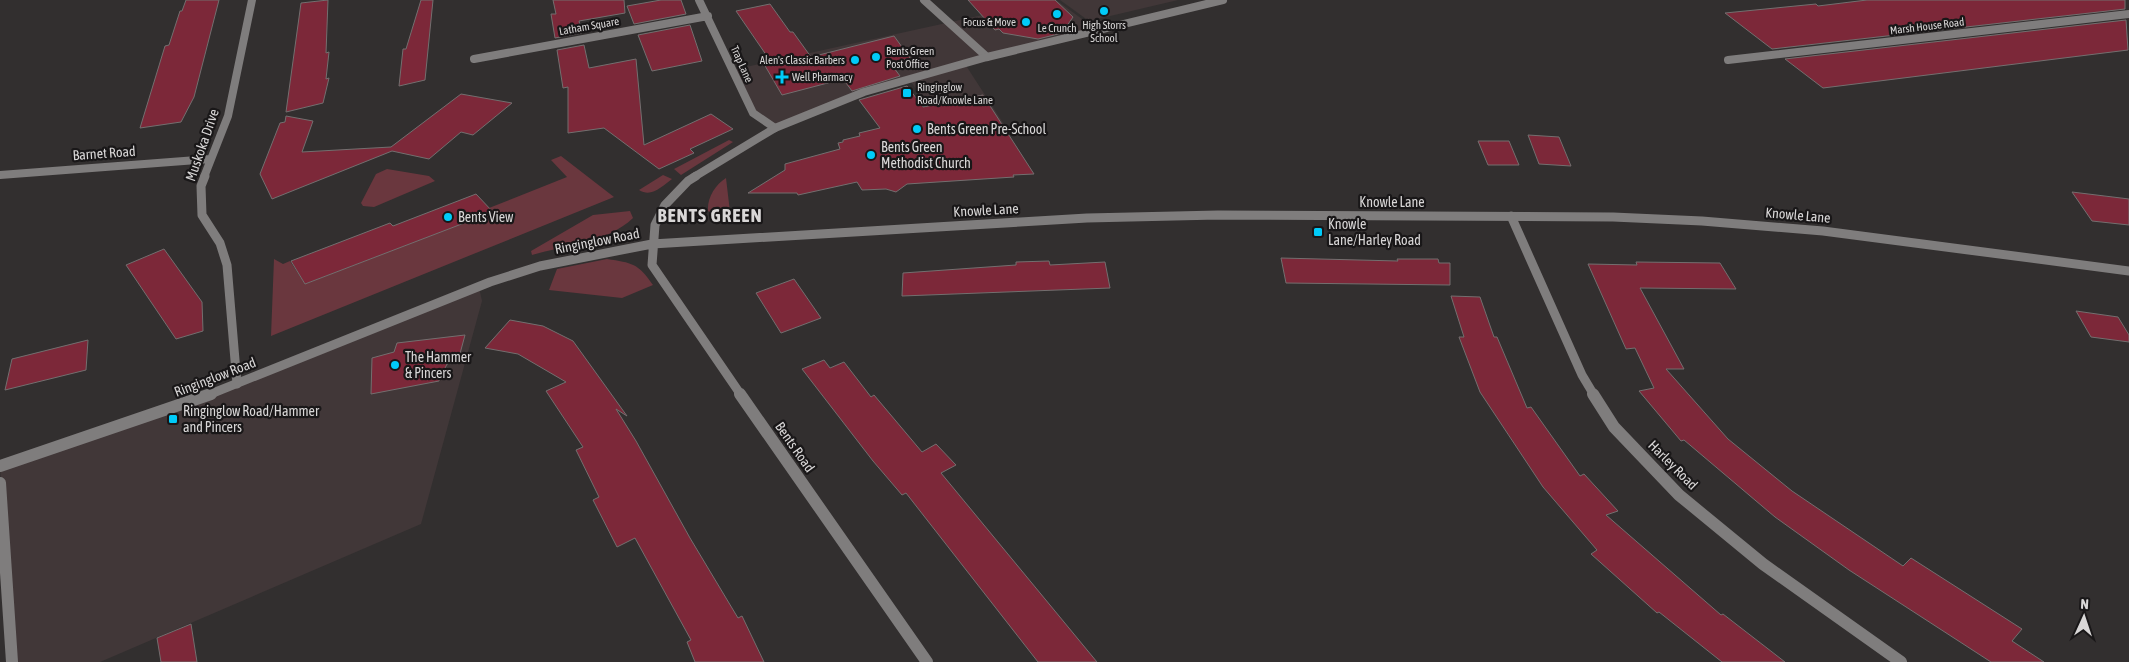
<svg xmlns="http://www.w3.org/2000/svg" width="2129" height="662" font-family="'Asap Condensed',sans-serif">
	<rect width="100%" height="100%" fill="#322f2f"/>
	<path fill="#413738" d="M1022,0H1056L1097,30L965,64L1007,129L954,143L909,79L775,128L753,113L732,70L1010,9Z
		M1060,0H1178L1089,21Z
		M479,287L482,301L421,524L100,662H12L0,466L151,416Z"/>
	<path fill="#6a373e" d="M729,140L733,142L681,175L674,169Z
		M561,156L614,197L271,336L274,259L283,264L290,261L305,284L492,212L489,208L567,177L551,160Z
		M387,169L429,176L435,181L374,207L363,206L361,203L376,174Z
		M663,175L672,179C662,186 652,198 639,190Z
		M726,178L730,212L714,215L708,211C707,198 715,185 726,178Z
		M630,211L633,218C607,243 566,245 532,255L531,251L593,215Z
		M607,259C632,263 638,263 653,285L622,298L549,290L557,269Z"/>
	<path fill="#7c2839" stroke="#736f6f" d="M186,0H219L194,97L181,122L140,128L165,46L169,45L180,11H182Z
		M328,0L326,53L329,52L326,79L329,78L323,103L286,112L301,3Z
		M421,0H433L425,80L399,86L403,49H406Z
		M553,0H624L625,13L579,21L582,33L555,38L551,14H556Z
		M661,0H681L686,14L634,24L627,6Z
		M968,0H1055L1073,17L1062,33L1038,39L1003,33L999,29L995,30Z
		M1867,0H2125V9L1772,49L1725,13L1816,4L1818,6Z
		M770,4L790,32H793L811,57L894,36L910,58L891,64L900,76L852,91L843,79L782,95L764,64L771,62L736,11Z
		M2126,20L2128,50L1823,88L1785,59Z
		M690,25L702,61L652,71L638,35Z
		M584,45L589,68L636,59L644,145L711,114L733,129L690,149L694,153L659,169L604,128L568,133V87L563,88L557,50Z
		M907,86L923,107L983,95L1034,174L1013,175L1014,177L907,184L896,192L886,189L862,190L857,182L798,195L797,193H748L785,170V164L840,149L838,143L843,142V140L860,136L859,133L880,128L859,100Z
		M461,94L512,103L473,135L461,132L429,159L392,151L272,199L260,174L280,123L285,122L286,116L313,121L302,152L391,147Z
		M1528,135L1559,137L1571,166L1539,164Z
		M1478,141H1509L1519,165H1488Z
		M2072,192L2129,199V225L2092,221Z
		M476,194L493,212L305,284L291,261L390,223L393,226Z
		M164,249L202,302L203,331L176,339L126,265Z
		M1281,258L1398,261L1397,259H1438L1439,263H1450V285L1286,283Z
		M1049,261L1050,265L1105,262L1110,288L902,296L903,273L1016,265V262Z
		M1636,262L1720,263L1736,289L1640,288L1684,369H1666L1728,439L1792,491L1903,566L1911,558L2022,629L2012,641L2044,662H1991L1849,570L1775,517L1684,440L1681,441L1639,391L1654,388L1635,348L1626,349L1588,264L1637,265Z
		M794,279L821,318L781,333L756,293Z
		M1451,296L1480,297L1494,337H1497L1527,408L1531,407L1580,476L1584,474L1618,511L1606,515L1721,615L1723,614L1785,662H1722L1659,612L1657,613L1591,554L1597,550L1543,487L1480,392L1459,337H1464Z
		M2076,311L2118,317L2129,335V342L2091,337Z
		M510,320L543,326L573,341L627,416L616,409L636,441L690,538L738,618L742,616L764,662H695L687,642L691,640L635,538L617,547L593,500L599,497L576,450L583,447L546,391L566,382L518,354L485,348Z
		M465,335L458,361L447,364L439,381L371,394L372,358L394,352L397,343Z
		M88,340L86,370L5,390L12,359Z
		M824,360L830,368L844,362L871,397L874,395L922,452L936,444L956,465L941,473L1097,662H1038L906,493L902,495L873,461L802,369Z
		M191,624L197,662H161L157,638Z"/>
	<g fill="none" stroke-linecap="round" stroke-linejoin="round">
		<path stroke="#7f7d7d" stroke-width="8" d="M699,0L753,113L775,128
			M924,0L987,57
			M474,59L708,16
			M1728,60L2129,14
			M0,175L210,159
			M204,177L228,116L252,0"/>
		<path stroke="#7f7d7d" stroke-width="9" d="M205,176L201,186L202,215L220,243L227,265L237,384
			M1511,216L1582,375L1594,395"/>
		<path stroke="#7f7d7d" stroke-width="12" d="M1593,394L1614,427L1679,495L1763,564L1901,662
			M0,483L12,662"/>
		<path stroke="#7f7d7d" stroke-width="8" d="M694,177L775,128L864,92L987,57L1223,0"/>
		<path stroke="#7f7d7d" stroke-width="9" d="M696,176L688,181L665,205L655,225L652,265L741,395
			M208,395L490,282L540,266L652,244L1087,218L1218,215L1613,217L1702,221L1823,231L2129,271"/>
		<path stroke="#7f7d7d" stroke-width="12" d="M740,394L927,662
			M0,466L211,394"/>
	</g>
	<g fill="#00cbf9" stroke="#191718" stroke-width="2">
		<circle cx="1104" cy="11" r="5"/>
		<circle cx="1057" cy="14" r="5"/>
		<circle cx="1026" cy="22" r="5"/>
		<circle cx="876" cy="57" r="5"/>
		<circle cx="855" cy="60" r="5"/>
		<path d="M779.5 69.5h5v5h5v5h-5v5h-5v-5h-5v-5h5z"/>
		<rect x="902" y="88" width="10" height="10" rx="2.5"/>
		<circle cx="917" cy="129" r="5"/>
		<circle cx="871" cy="155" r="5"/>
		<circle cx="448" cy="217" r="5"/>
		<rect x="1313" y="227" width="10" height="10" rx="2.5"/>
		<circle cx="395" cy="365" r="5"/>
		<rect x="168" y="414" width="10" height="10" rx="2.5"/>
	</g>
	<g text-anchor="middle" stroke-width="4.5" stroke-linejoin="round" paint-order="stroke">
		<g font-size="11" fill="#d9d7d7" stroke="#191718" text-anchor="start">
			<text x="1016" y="26" text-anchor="end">Focus &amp; Move</text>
			<text x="1104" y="29" text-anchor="middle">High Storrs<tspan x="1104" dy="13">School</tspan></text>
			<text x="1057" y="32" text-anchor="middle">Le Crunch</text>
			<text x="886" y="55">Bents Green<tspan x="886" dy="13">Post Office</tspan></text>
			<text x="845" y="64" text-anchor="end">Alen's Classic Barbers</text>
			<text x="792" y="81">Well Pharmacy</text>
			<text x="917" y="91">Ringinglow<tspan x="917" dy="13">Road/Knowle Lane</tspan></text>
		</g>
		<g font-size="11" fill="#d9d7d7" stroke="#191718">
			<text transform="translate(589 26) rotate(-10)" y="4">Latham Square</text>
			<text transform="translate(1927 26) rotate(-7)" y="4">Marsh House Road</text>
			<text transform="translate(742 64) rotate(66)" y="4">Trap Lane</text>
		</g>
		<g font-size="14" fill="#d9d7d7" stroke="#191718" text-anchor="start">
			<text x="927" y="134">Bents Green Pre-School</text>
			<text x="881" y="152">Bents Green<tspan x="881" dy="16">Methodist Church</tspan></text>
			<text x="458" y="222">Bents View</text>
			<text x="1328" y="229">Knowle<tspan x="1328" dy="16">Lane/Harley Road</tspan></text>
			<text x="405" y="362">The Hammer<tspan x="405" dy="16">&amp; Pincers</tspan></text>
			<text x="183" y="416">Ringinglow Road/Hammer<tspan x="183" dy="16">and Pincers</tspan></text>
		</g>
		<g font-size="14" fill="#d9d7d7" stroke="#191718">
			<text transform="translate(202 145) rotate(-71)" y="5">Muskoka Drive</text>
			<text transform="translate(104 153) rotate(-4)" y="5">Barnet Road</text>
			<text x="1392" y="207">Knowle Lane</text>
			<text transform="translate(986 210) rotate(-3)" y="5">Knowle Lane</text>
			<text transform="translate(1798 215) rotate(5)" y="5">Knowle Lane</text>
			<text transform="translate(597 241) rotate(-11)" y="5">Ringinglow Road</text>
			<text transform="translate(215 377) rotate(-21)" y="5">Ringinglow Road</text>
			<text transform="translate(795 447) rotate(55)" y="5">Bents Road</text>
			<text transform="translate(1673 465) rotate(45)" y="5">Harley Road</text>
		</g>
		<g font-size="19" font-weight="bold" letter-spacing="1" fill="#d9d7d7" stroke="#191718">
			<text x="710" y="222">BENTS GREEN</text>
		</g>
	</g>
	<g transform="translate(2084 617) rotate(3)" stroke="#191718" stroke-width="4" paint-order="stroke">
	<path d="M0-4L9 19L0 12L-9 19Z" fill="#d9d7d7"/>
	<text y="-8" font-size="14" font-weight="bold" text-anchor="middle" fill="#d9d7d7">N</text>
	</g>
</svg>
